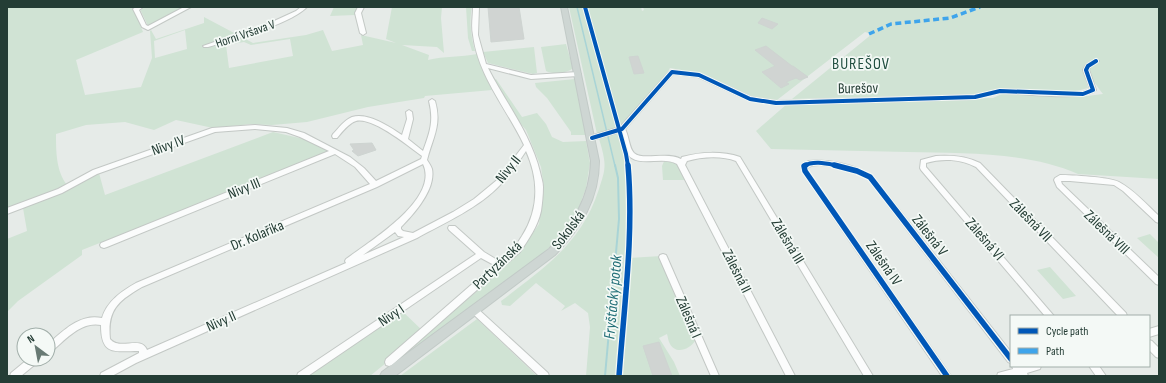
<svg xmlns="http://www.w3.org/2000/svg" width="1166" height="383" font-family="'Sofia Sans Condensed',sans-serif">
	<rect width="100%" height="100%" fill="#e6ebe8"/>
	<path fill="#d0e3d4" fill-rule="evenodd" d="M7,7H135L133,8L143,32L76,60L85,95L141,87L152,58L150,31L151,30L156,39L204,23V17L253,43L306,35L323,30L332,51L363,45L361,35L396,43L386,39L392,7H442L441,18L444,53L437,47L402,45L429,55L428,60C444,56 461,57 477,54L492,90L425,96L424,98L368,107L307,122L272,125L251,124L213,128L176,120L154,130L125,122L86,125L56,134C56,151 56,171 67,185L7,209ZM185,30L187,49L155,58L154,41ZM290,39L293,56L229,68L226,45L244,42L251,45Z
		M143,7H185L148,26L140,9Z
		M334,7H358L355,15L330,16Z
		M466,7H472C469,21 471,37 475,51H472L468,38Z
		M569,7H641L642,11L644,10L643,7H1159V179L1078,174C1028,152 962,153 908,152C862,151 816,150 771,149L756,131L787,104L993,98L1002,94L1087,96L1103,94C1097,87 1093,78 1084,73L1088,88C1060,97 1028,90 1000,90C991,90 983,92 975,94L792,99L872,34L865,32L777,100L756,98L703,74L670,68L661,83L617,129L597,134Z
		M566,44L573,68C568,73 553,75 546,71L541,47Z
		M534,47L537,73L533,74L488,63L483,52Z
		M496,79L522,117L537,113L546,124L552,137L563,142L586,141L590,163L586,188L577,213L563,235L541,255L410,353L408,351L491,279L521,250L539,224L544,188L541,167L526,130L518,121L494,80Z
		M575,79L586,135H571V132L547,98L536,87L535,83Z
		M273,132L304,139L330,152L82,250V255L18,301L7,312V239L27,231L23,208L54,196L99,173L105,195Z
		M618,133L624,155L628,195L626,262L617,376H586L590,327L588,313L575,303L561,311L565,306L536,283L510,306L502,305L501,301C544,268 582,243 599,189C602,179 606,170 604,159C603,152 601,145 599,139Z
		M665,159L674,160L688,180H663L662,166Z
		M1150,234L1159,243V258L1137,238Z
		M661,256L695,341C690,349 676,355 670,344C668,341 668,337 667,334L659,338L674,362L680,376H622L629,258Z
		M1050,267L1076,296L1063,299L1037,270Z
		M401,310L424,332L370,376H307Z
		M477,319L537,376H400Z"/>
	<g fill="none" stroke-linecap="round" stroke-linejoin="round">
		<path stroke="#a9d4d6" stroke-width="1.5" d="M577,7L615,166"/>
		<path stroke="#a9d4d6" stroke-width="2" d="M605,376L619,219L618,178L615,165"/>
	</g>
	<path fill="#d0d4d2" stroke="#ced4d1" d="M488,7H519L524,39L491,42Z
		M762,18L778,24L772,29L758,23Z
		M766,46L792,66H793L808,77L800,80L796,78L786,82L789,84L781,88L762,72L775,66L755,50Z
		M638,56L644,73L634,74L629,57Z
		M372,143L376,150L358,156L352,151L354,150L350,144Z
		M659,342L672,376H653L643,346Z"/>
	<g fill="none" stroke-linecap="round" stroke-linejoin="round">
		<defs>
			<path id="minor" d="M136,7H143L139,10L146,25L148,26L184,7H191L148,30L142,27L133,9Z
				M301,7H307C289,25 233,39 208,47H204L203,46L272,22L296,11Z
				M358,7H364L361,13L366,33L363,35L360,33L355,13Z
				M473,7H479L478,35L486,64L531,75L578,72L581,74L578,76L531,79L488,68C505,102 531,134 540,172C541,177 543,182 543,187C543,195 542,204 541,211C538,226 528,240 520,252L392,365L389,366L386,365L385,362L386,359L494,265L481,258L308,376H297L298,373L476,254L449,230L448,228L449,226H455L484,252L499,261C504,257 509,253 513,249C517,245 519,240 522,236C539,209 539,180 526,151C519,162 511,173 502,183C479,208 446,222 417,238L136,363L112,376H100L101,373L139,353V351C114,351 101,356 101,325C81,321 65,340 51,352L48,353V344C63,331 80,313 102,318C107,301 122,291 136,283L370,184L355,167L335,154L107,247L104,248L101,247L100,245L101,243L329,151L300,137L286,132L255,129L215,132L97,174L62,193L7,214V208L58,189L93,170L212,128L255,125L287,128L304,133L350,157L364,168L376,181L421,159L422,156C408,146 373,117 356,121C349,123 342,132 337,138H333L332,136L333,134C338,129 344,120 352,117C368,112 390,127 402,135L407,119L406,112L409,110L412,112L413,119L408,139L423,151C430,132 434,121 429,101L432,99L435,101C442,125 433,137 427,160C429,163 431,166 432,169C436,189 414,214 401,227V229L403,231L413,233L453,212L474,199L497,180L524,145C507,109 478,76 473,35C471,26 473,16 473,7ZM423,164C440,199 369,242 346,259L345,261L346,263L147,350C141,335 120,351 110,339C107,310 118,301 142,287L377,187ZM395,232L398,236L404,237L363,255Z
				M1096,59L1099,61L1090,67L1089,70L1096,90C1084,102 1021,93 1002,93C993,93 984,97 975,99L776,105L748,100L698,77L673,74L625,129C629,136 629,148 634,153C643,161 667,151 681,159L682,157C700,152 722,151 740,157L873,376H864L736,161C721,155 701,157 687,161L685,165L795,376H786L677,164C663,155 636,169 627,153C623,147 623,139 620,132L592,140L589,138L590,136L620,127L670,71L672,70L701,74L751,97L776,101L975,95L1000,89L1055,92H1083L1090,89L1083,70L1086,65Z
				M936,156C951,155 966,156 980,163L1126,313L1127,316H1118L976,167C961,159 942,158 926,163V167L1054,316H1045L921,170L920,168L921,160Z
				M809,161C830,159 854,165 872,175L1011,352V363L1008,362L868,179C854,171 822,161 808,167V171L951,376H942L803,173L801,166L802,164Z
				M1060,175C1071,175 1110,177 1119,182C1134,190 1146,204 1159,216V223L1156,222L1123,191L1114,185L1070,181H1061L1062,184L1159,277V285L1156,284L1057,187L1054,180L1055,178Z
				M663,254L666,255L667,257L719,376H711L659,257L660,255Z
				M475,307L478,309L548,373L549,376H539L472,313L471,311L472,309Z
				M1159,326V334L1149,337V329Z
				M1149,340L1152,341L1159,348V358L1156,357L1149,350Z
				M28,359H39L38,362L21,376H10L11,373Z
				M1012,366H1041L1040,369L1027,373L1028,376H997L998,373L1013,369Z
				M1089,366H1099L1106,376H1096Z"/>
			<path id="major" d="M561,7H567L599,161C599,199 581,228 555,255L395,376H380L382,372L549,249C573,224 590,197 591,161Z"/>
		</defs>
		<use href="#minor" stroke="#c3c8c5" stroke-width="2"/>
		<use href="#major" stroke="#c2cac7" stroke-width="2"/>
		<use href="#minor" fill="#fbfcfc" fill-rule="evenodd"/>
		<use href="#major" fill="#ced6d3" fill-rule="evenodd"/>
		<path stroke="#3ea4eb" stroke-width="3.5" stroke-dasharray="6 3.5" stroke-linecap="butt" d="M869,34L891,24L950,18L980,7"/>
		<defs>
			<path id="cycleway-far1" d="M585,7L626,154L628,166
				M592,138L622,129L672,72L699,75L750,99L776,103L975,97L1000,91L1083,94L1093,90L1086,70L1088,66L1096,61
				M804,166C814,160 828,164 839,166"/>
			<path id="cycleway" d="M806,165L804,166L805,171L947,376
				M834,165L857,171L870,177L1011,359
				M619,376C624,306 634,235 628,165"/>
		</defs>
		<use href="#cycleway-far1" stroke="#f4f9f6" stroke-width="6"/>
		<use href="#cycleway" stroke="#f4f9f6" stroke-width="8"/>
		<use href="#cycleway-far1" stroke="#0057b8" stroke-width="4"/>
		<use href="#cycleway" stroke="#0057b8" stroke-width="5.5"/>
	</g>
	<g text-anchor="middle" stroke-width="3.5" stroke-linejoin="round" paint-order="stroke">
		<g font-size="13" fill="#243d35" stroke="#f4f9f6">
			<text transform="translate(245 33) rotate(-19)" y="5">Horní Vršava V</text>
		</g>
		<g font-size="15" fill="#243d35" stroke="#f4f9f6">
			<text transform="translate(858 88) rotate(-1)" y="5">Burešov</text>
			<text transform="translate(168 145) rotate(-20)" y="5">Nivy IV</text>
			<text transform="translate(508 169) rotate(-51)" y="5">Nivy II</text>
			<text transform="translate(244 188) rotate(-22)" y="5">Nivy III</text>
			<text transform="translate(1031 220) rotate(46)" y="5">Zálešná VII</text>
			<text transform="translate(568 230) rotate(-53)" y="5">Sokolská</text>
			<text transform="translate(1107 232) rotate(44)" y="5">Zálešná VIII</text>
			<text transform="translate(257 235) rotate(-23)" y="5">Dr. Kolaříka</text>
			<text transform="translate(930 235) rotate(52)" y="5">Zálešná V</text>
			<text transform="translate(985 239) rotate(49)" y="5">Zálešná VI</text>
			<text transform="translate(788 241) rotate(59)" y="5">Zálešná III</text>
			<text transform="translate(884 263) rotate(55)" y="5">Zálešná IV</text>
			<text transform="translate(497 265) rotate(-44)" y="5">Partyzánská</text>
			<text transform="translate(737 271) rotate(63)" y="5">Zálešná II</text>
			<text transform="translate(391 315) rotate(-34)" y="5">Nivy I</text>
			<text transform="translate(689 317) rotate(67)" y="5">Zálešná I</text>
			<text transform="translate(221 321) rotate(-24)" y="5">Nivy II</text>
		</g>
		<g font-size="16" letter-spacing="1" fill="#214f40" stroke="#f4f9f6">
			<text x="861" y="69">BUREŠOV</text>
		</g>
		<g font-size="16" font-style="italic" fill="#216f77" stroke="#f4f9f6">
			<text transform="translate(612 297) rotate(-85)" y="6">Fryštácký potok</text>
		</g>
	</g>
	<rect width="1166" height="383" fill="none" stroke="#243d35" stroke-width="16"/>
	<rect x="1010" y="315" width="140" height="52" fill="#f4f9f6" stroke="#a1aea9"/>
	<rect x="1018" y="328" width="20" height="6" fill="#0057b8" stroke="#a1aea9"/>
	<text x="1046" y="335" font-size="12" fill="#243d35">Cycle path</text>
	<rect x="1018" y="348" width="20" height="6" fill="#3ea4eb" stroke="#a1aea9"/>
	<text x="1046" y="355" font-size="12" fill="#243d35">Path</text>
	<g transform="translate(36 347) rotate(328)"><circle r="19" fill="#f4f9f6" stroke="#a1aea9"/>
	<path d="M0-3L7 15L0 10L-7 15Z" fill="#687a74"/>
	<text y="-6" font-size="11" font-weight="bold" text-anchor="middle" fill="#243d35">N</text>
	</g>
</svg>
